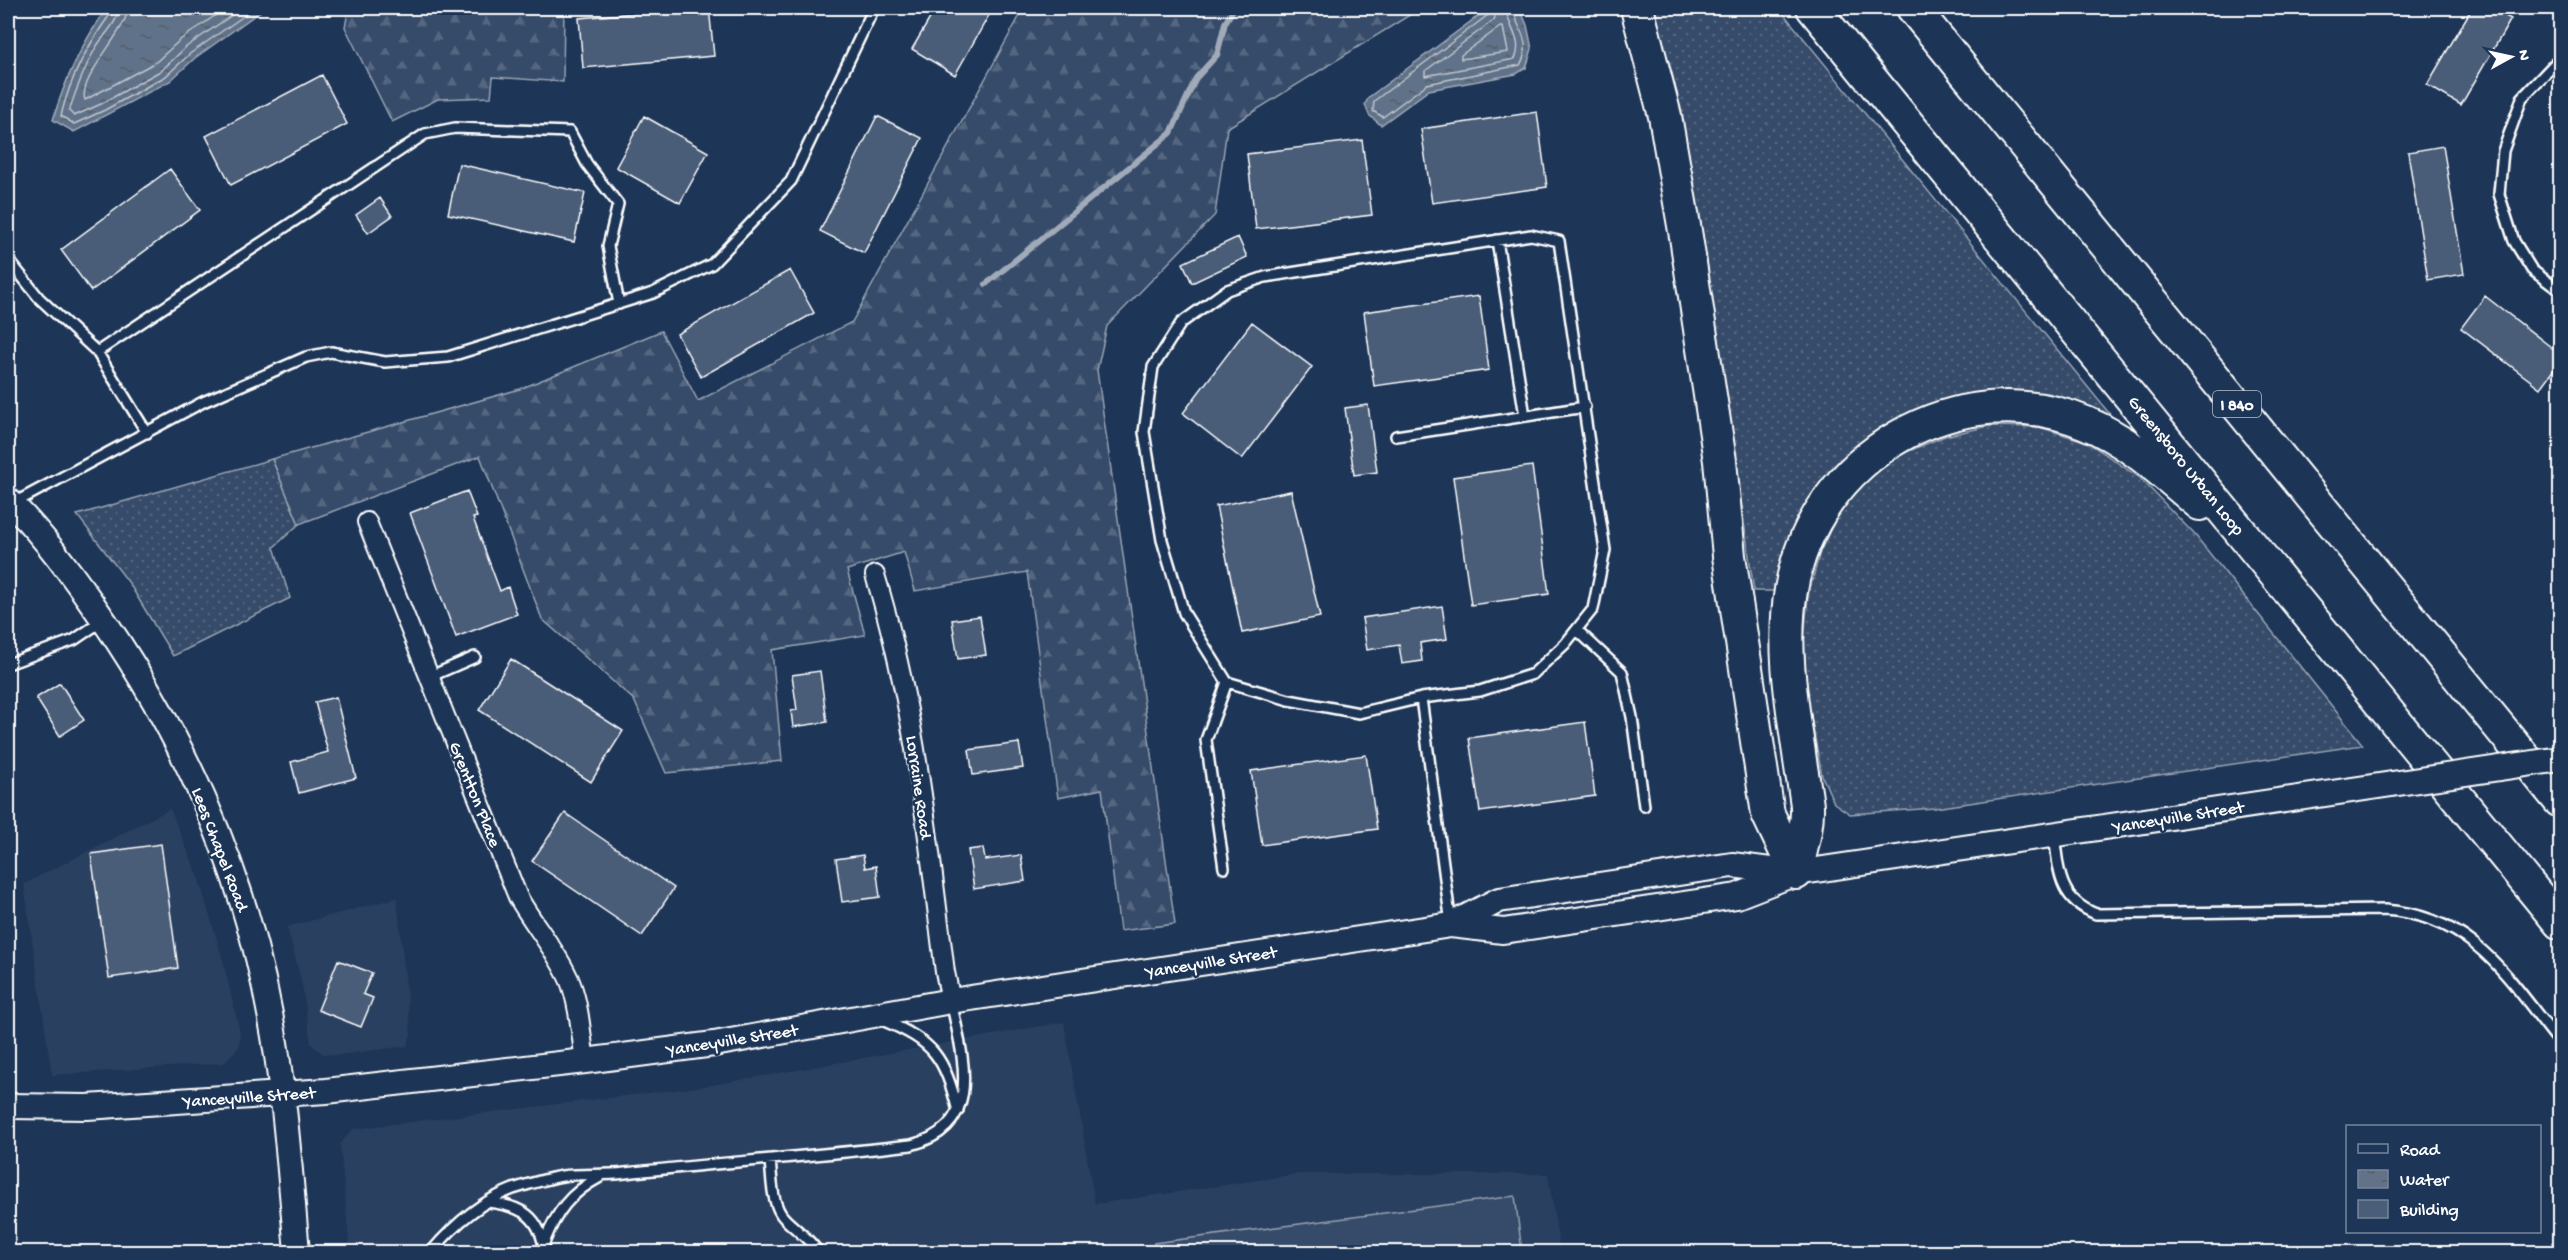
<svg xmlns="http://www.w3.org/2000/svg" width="2568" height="1260" font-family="'Gochi Hand',sans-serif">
	<defs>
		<pattern id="grass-dots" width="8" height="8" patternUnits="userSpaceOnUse" patternTransform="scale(1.5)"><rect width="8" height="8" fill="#364b69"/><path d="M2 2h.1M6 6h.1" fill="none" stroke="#546680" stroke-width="1.8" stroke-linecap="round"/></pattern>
		<pattern id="forest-firs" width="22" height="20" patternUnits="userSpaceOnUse" patternTransform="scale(1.5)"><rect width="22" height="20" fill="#364b69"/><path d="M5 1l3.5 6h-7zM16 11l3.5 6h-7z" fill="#546680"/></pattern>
		<pattern id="water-ripples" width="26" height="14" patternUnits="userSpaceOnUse" patternTransform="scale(1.5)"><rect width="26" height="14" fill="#617289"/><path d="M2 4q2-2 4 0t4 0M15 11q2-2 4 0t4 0" fill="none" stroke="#555d67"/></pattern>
	</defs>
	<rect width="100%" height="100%" fill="#1d3557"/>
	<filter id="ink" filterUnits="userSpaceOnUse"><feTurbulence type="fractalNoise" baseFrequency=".0167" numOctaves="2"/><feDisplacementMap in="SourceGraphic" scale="12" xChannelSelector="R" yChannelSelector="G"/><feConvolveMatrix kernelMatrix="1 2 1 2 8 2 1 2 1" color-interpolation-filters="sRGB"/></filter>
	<g filter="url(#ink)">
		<path fill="#2a4161" d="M170,809L197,873L222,957L240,1032L239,1047L224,1063L52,1075L24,884Z
			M397,898L411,1035L407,1046L338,1055L323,1054L311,1044L302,984L287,927Z
			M1064,1022L1095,1204L1299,1174H1548L1560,1252H350L340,1144L353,1129L707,1086Z"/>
		<path fill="url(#grass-dots)" stroke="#9aa5b4" stroke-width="1.5" d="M1652,8H1779L2113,418L2047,393L2000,392L1950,401L1902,417L1854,449L1816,492L1780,591H1754L1699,211L1673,77Z
			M1989,426L2039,427L2087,442L2140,478L2195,535L2363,745L1935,808L1850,814L1834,803L1822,776L1807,696L1804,641L1808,596L1820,552L1838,514L1866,480L1904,453L1945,436Z
			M272,459L299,524L274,547L290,598L173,656L129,583L77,515Z"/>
		<path fill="url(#forest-firs)" stroke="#9aa5b4" stroke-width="1.5" d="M349,8H564L563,82L493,77L491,97L438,99L392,122L345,27Z
			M1024,8H1421L1227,128L1215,215L1107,326L1097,370L1175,924L1120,931L1102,789L1058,798L1027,572L915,591L904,552L847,570L865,635L772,650L782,761L666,773L634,700L542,619L480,456L299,524L272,459L520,389L661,331L698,401L852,322Z"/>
		<path fill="#364b69" stroke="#9aa5b4" stroke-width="1.5" d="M1515,1196L1522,1252H1155L1154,1243Z"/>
		<path fill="url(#water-ripples)" stroke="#a0aab8" stroke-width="1.5" d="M107,8H265L195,58L170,81L74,132L53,120C65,78 82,43 107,8Z
			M1489,8H1515L1521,11L1527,25L1532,49L1526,68L1516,74L1429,90L1381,125L1369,115L1365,104L1369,97Z"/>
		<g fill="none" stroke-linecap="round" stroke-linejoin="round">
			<path stroke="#c0c7d0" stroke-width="1.5" d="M112,8L111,13C88,45 70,77 61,116L74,124L105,110L166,76L191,53L255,8
				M119,8C118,23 102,36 95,49C84,69 76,90 69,111L74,116L101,104L162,70L186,47L242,8
				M128,8C127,31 77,79 85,100L156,62L180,40L226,8
				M1491,8L1488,15L1374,101L1373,111L1383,117L1427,84L1520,65C1534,41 1516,29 1513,8
				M1498,8L1494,20L1425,71V76L1515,59C1524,40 1507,26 1506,8
				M1500,27H1503L1508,52L1461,59V55Z"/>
			<path stroke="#a0aab8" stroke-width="6" d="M986,284L1171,133L1196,78L1217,55L1225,23L1234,8"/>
		</g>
		<path fill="#4a5d79" stroke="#fff" stroke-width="1.5" d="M692,8H709L714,56L583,68L579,18Z
			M936,8H993L955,75L912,49Z
			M2472,8H2491L2511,19L2461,105L2427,85Z
			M322,75L347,124L231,185L206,136Z
			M1537,112L1547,187L1432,203L1421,129Z
			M644,116L708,152L680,203L616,167Z
			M877,116L922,138L864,253L820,231Z
			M1362,140L1372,215L1256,229L1247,154Z
			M2443,146L2464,274L2428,280L2408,152Z
			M459,164L585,193L574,242L448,214Z
			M170,169L200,210L91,291L61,250Z
			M380,198L392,216L368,233L356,215Z
			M1238,237L1247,257L1192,283L1183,263Z
			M790,270L814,313L701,377L677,334Z
			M1479,296L1489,370L1374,386L1364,312Z
			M2485,296L2560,354V361L2540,388L2461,328Z
			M1252,322L1312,367L1242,459L1183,413Z
			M1368,405L1377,472L1354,475L1345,408Z
			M1532,466L1549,594L1471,605L1453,477Z
			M467,491L477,517L473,518L500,591L508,587L517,614L456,637L410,513Z
			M1291,491L1320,617L1242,633L1216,506Z
			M1442,606L1447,639L1420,643L1422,661L1402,664L1399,645L1367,650L1362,618Z
			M980,616L986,655L958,659L952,620Z
			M511,659L623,731L591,782L479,710Z
			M820,671L827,722L793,727L791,711L797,710L792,675Z
			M60,683L84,720L60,736L36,698Z
			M336,697L356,778L299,793L291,762L328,752L315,702Z
			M1585,722L1595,796L1480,812L1469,738Z
			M1019,743L1023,768L973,775L969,750Z
			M1366,755L1377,829L1262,845L1251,771Z
			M565,813L674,888L642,936L532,861Z
			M161,844L178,968L109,978L91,854Z
			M983,848L985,860L1021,855L1025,881L974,889L968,850Z
			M863,855L865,868L876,866L880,897L842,902L836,859Z
			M338,960L372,973L363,994L373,998L361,1027L318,1010Z"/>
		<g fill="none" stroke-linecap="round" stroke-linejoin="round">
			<defs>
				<path id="service" d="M2560,58L2522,98L2503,151L2499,194L2514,241L2532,270L2560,291
					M1531,235L1559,241L1605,550L1593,609L1565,644L1533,674L1480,691L1421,698L1359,713L1289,700L1227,682L1184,613L1162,540L1144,432L1153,367L1181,323L1227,290L1265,277Z
					M1497,240L1525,416
					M8,259L39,298L97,352
					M147,433L97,352L425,134L455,128L570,132L587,164L618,204L608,246L619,304
					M1396,436L1585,407
					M14,503L203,402L306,357L331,352L385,362L448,357L653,293L712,264L791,181L874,8
					M1577,630L1622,672L1632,717L1644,806
					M8,664L74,640L102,621
					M429,677L475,657
					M1421,698L1451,924
					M2054,835C2059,871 2058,899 2096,914L2385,910C2476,917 2508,979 2560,1043
					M1224,868L1206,740L1227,682
					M882,1020C935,1042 944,1057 958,1111
					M770,1160C772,1178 771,1205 785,1219C796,1230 810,1239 818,1252
					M488,1202C522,1206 540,1216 545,1252
					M544,1243C556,1212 570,1193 600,1177
					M431,1252C453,1226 481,1201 513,1189C529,1184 545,1179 562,1176C582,1173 604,1176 625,1173C720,1163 815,1156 911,1145C985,1126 963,1058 951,1001"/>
				<path id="minor" d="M367,522L518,897C533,924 561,957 571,984C580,1008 581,1036 585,1061
					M875,575C915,704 928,838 945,972L951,1001"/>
				<path id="secondary" d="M8,500C39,530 66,566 91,602C178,724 243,865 270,1014C285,1093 290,1173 297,1252
					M1451,925L1499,900L1732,865L1793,873
					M8,1106L87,1107L326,1091L585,1061L714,1044L951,1001L1451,925L1503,931L1737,896L1796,873L2392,784"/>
				<path id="motorway" d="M1637,8L1665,116L1686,237L1720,461L1729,556L1768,814L1796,873
					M1813,8L2560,923
					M1913,8L2560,801
					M1796,873C1800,852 1808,827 1807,806C1805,788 1801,770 1799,753C1791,699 1782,644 1791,590C1813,456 1959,370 2086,423C2130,441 2164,474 2200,504"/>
			</defs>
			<use href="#service" stroke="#fff" stroke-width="14"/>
			<use href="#minor" stroke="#fff" stroke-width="22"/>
			<use href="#secondary" stroke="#fff" stroke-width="28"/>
			<use href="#motorway" stroke="#fff" stroke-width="36"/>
			<use href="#service" stroke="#1d3557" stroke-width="9"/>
			<use href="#minor" stroke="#1d3557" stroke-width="18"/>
			<use href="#secondary" stroke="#1d3557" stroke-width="24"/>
			<use href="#motorway" stroke="#1d3557" stroke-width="32"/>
			<defs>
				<path id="secondary-bridge" d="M2392,784L2560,759"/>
			</defs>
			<use href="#secondary-bridge" stroke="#fff" stroke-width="28" stroke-linecap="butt"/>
			<use href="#secondary-bridge" stroke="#1d3557" stroke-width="24"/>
		</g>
	</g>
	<g text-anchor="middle" stroke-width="5" stroke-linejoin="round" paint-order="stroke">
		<rect fill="#1d3557" stroke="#bbc2cd" stroke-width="1.5" x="2213" y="391" width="48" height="26" rx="4.5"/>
		<g font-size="16" font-weight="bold" fill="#fff">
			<text x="2237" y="410">I 840</text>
		</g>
		<g font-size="18" fill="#fff" stroke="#1d3557">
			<text transform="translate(2187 465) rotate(51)" y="6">Greensboro Urban Loop</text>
			<text transform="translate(920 787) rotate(82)" y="6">Lorraine Road</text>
			<text transform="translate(476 794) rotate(68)" y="6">Grentton Place</text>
			<text transform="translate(2178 816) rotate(-9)" y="6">Yanceyville Street</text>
			<text transform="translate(221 849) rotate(69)" y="6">Lees Chapel Road</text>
			<text transform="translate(1211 961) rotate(-9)" y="6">Yanceyville Street</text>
			<text transform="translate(732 1039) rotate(-9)" y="6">Yanceyville Street</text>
			<text transform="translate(249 1096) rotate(-4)" y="6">Yanceyville Street</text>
		</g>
	</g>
	<rect width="2568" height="1260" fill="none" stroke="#1d3557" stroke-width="30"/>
	<rect x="15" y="15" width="2538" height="1230" fill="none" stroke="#fff" stroke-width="2" filter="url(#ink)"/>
	<rect x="2346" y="1125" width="195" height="108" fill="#1d3557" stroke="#77869a" stroke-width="1.5"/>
	<rect x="2358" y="1144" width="30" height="9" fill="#1d3557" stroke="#77869a" stroke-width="1.5"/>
	<text x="2400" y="1155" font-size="18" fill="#ffffff">Road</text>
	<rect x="2358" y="1170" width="30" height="18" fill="url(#water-ripples)" stroke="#77869a" stroke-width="1.5"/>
	<text x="2400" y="1185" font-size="18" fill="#ffffff">Water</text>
	<rect x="2358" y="1200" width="30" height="18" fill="#4a5d79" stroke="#77869a" stroke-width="1.5"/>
	<text x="2400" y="1215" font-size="18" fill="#ffffff">Building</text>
	<g transform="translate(2511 57) rotate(82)" stroke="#1d3557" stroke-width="4.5" paint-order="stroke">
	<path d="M0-4.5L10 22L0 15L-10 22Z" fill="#ffffff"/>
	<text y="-9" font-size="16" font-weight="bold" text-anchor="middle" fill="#ffffff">N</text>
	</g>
</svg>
